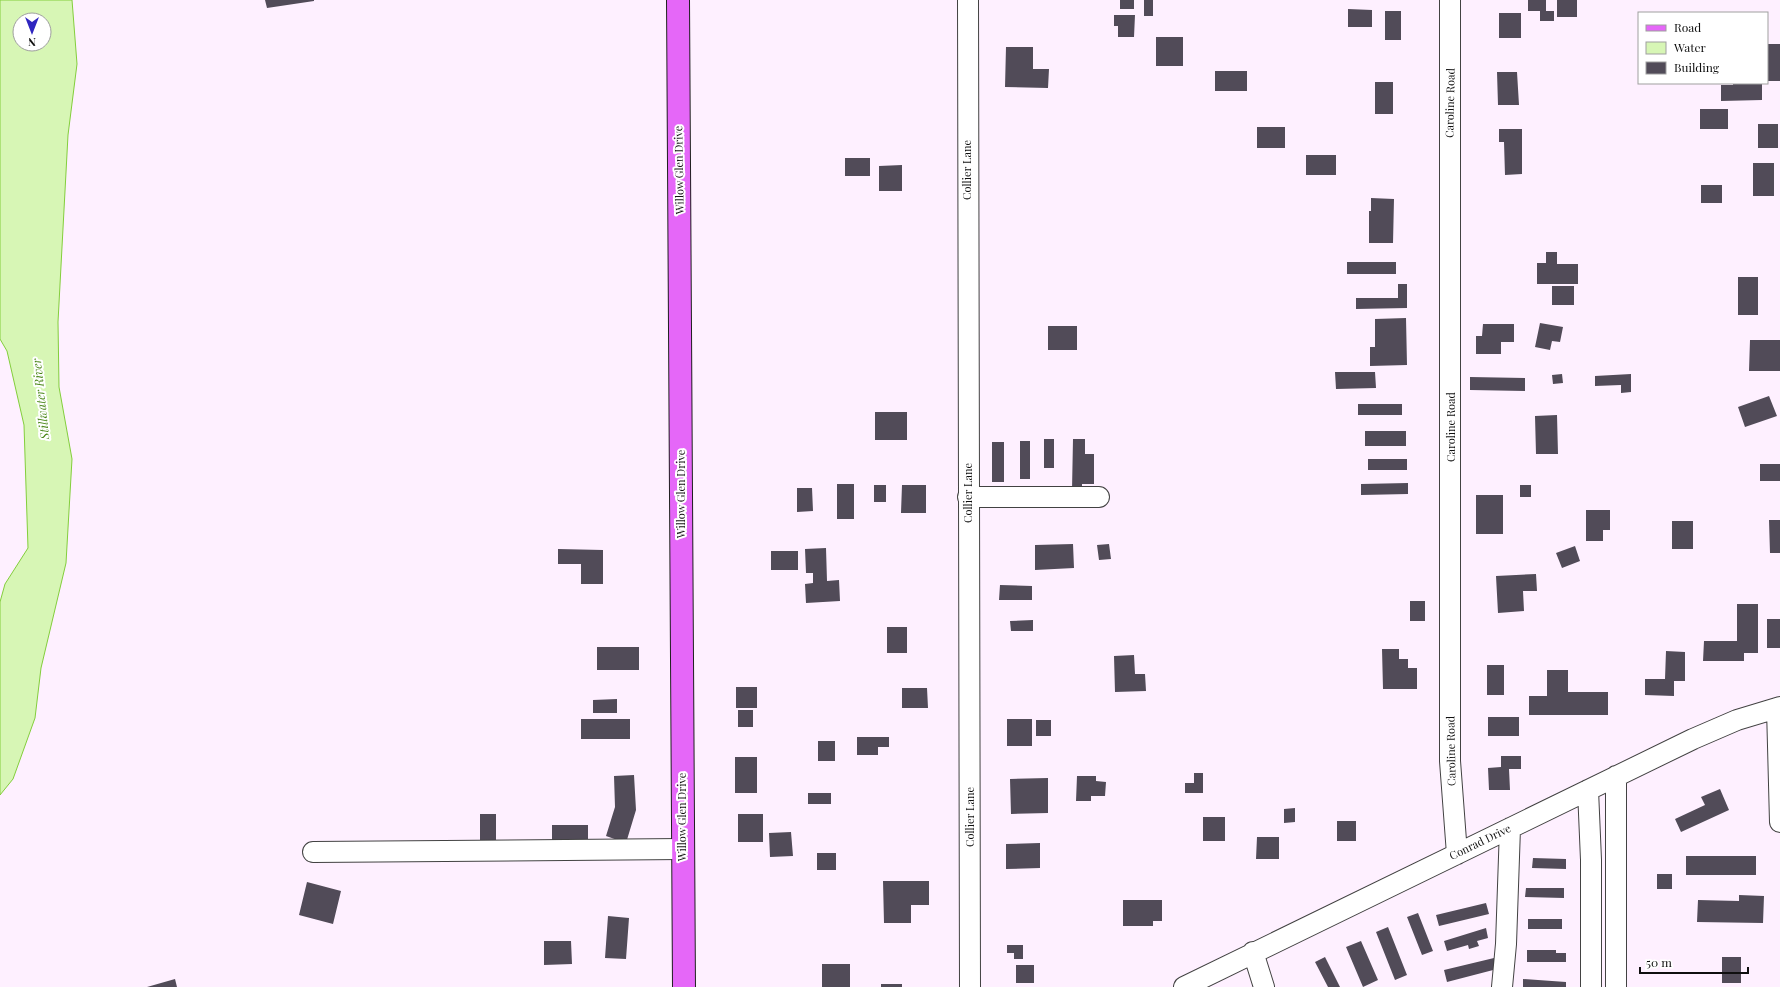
<svg xmlns="http://www.w3.org/2000/svg" width="1780" height="987" font-family="'Playfair Display',serif">
	<rect width="100%" height="100%" fill="#fef0ff"/>
	<path fill="#d7f6b5" stroke="#83ce3c" fill-rule="evenodd" d="M0,0H72L77,64L68,135L58,322L59,387L72,459L66,563L41,668L35,718L13,779L0,795V602L5,584L28,548L24,425L7,351L0,339ZM20,20H44V44H20Z"/>
	<path fill="#514b58" d="M265,0H314V1L267,8Z
		M1120,0H1134V9H1120Z
		M1144,0H1153V16H1144Z
		M1528,0H1546V11H1554V21H1540V11H1528Z
		M1557,0H1577V17H1557Z
		M1348,9L1372,10V27H1348Z
		M1385,11H1401V40H1385Z
		M1499,13H1521V38H1499Z
		M1114,15H1135L1134,37H1118V26H1114Z
		M1156,37H1183V66H1156Z
		M1767,44H1780V81H1767Z
		M1006,47H1033V69H1049L1048,88L1005,87Z
		M1215,71H1247V91H1215Z
		M1497,72H1517L1519,105H1498Z
		M1375,82H1393V114H1375Z
		M1733,83H1762V100L1721,101V85H1733Z
		M1700,109H1728V129H1700Z
		M1758,124H1778V148H1758Z
		M1257,127H1285V148H1257Z
		M1499,129H1522V174L1505,175L1504,142H1499Z
		M1306,155H1336V175H1306Z
		M845,158H870V176H845Z
		M1753,163H1774V196H1753Z
		M902,165V191H879V166Z
		M1701,185H1722V203H1701Z
		M1371,198L1394,199L1393,243H1369V211H1371Z
		M1546,252H1557V264H1578V284H1537V263H1546Z
		M1347,262H1396V274H1347Z
		M1738,277H1758V315H1738Z
		M1398,284H1407V308L1356,309V298H1398Z
		M1552,286H1574V305H1552Z
		M1406,318L1407,365L1370,366V347H1375V319Z
		M1540,323L1563,327L1560,342L1552,341L1550,350L1535,347Z
		M1483,324H1514V342H1501V354H1476V336H1482Z
		M1048,326H1077V350H1048Z
		M1750,340H1780V371H1749Z
		M1335,372H1375L1376,388L1336,389Z
		M1562,374L1563,383L1553,384L1552,375Z
		M1631,374V392L1621,393V385L1595,386V376Z
		M1470,377L1525,378V391L1470,390Z
		M1769,396L1777,416L1745,427L1738,407Z
		M1358,404H1402V415H1358Z
		M875,412H907V440H875Z
		M1557,415L1558,454H1536L1535,416Z
		M1365,431H1406V446H1365Z
		M1044,439H1054V468H1044Z
		M1073,439H1085V454H1094V484H1082V490H1072Z
		M1020,441H1030V479H1020Z
		M992,442H1004V482H992Z
		M1368,459H1407V470H1368Z
		M1760,464H1780V481H1760Z
		M1408,483V494L1361,495V484Z
		M837,484H854V519H837Z
		M874,485H886V502H874Z
		M902,485H926V513H901Z
		M1520,485H1531V497H1520Z
		M797,488H812L813,511L797,512Z
		M1476,495H1503V534H1476Z
		M1586,510H1610V530H1603V541H1586Z
		M1769,520H1780V553H1770Z
		M1672,521H1693V549H1672Z
		M1073,544L1074,568L1035,570V545Z
		M1109,544L1111,559L1099,560L1097,545Z
		M1575,546L1580,561L1562,568L1556,553Z
		M826,548L827,581L839,580L840,601L806,603L805,584L813,583V573H806L805,549Z
		M558,549L603,550V584H581V564H558Z
		M771,551H798V570H771Z
		M1536,574L1537,591H1523L1524,611L1498,613L1496,576Z
		M1000,585L1032,586V600H999Z
		M1410,601H1425V621H1410Z
		M1737,604H1758V653H1744V661H1703L1704,641H1737Z
		M1767,619H1780V648H1767Z
		M1033,620V631H1011L1010,621Z
		M887,627H907V653H887Z
		M597,647H639V670H597Z
		M1382,649H1399V659H1408V668H1417V689H1383Z
		M1666,651L1685,652V681H1674V696L1645,695V679H1665Z
		M1134,655L1135,674H1145L1146,691L1115,692L1114,656Z
		M1487,665H1504V695H1487Z
		M1547,670H1568V692H1608V715H1529V696H1547Z
		M736,687H757V708H736Z
		M902,688H927L928,708H902Z
		M617,699V713H593V700Z
		M738,710H753V727H738Z
		M1488,717H1519V736H1488Z
		M581,719H630V739H581Z
		M1007,719H1032V746H1007Z
		M1036,720H1051V736H1036Z
		M857,737H889V747H878V755H857Z
		M818,741H835V761H818Z
		M1501,756H1521V769H1509L1510,790H1489L1488,768L1501,767Z
		M735,757H757V793H735Z
		M1194,773H1203V793H1185V783H1194Z
		M634,775L636,810L626,843L606,836L615,807L614,776Z
		M1077,776H1096V781L1106,782L1105,796H1091V801H1076Z
		M1048,778V813L1011,814L1010,779Z
		M1720,789L1729,810L1681,832L1675,819L1705,805L1701,797Z
		M808,793H831V804H808Z
		M1295,808V822L1284,823V809Z
		M480,814H496V841H480Z
		M738,814H763V842H738Z
		M1203,817H1225V841H1203Z
		M1337,821H1356V841H1337Z
		M552,825H588V844H552Z
		M791,832L793,856L770,857L769,833Z
		M1257,837H1279V859H1256Z
		M1040,843V868L1006,869V844Z
		M817,853H836V870H817Z
		M1686,856H1756V875H1686Z
		M1533,858L1566,859V869L1532,868Z
		M1657,874H1672V889H1657Z
		M883,881H929V905H911V923H884Z
		M307,882L341,891L333,924L299,915Z
		M1526,888H1564V898L1525,897Z
		M1739,895L1764,896L1763,923L1697,922L1698,900L1739,901Z
		M1123,900H1162V921H1153V926H1123Z
		M1486,903L1489,914L1439,926L1436,915Z
		M1418,913L1433,951L1422,955L1407,917Z
		M608,916L629,918L626,959L605,958Z
		M1528,919H1562V929H1528Z
		M1388,927L1407,975L1395,980L1376,932Z
		M1486,928L1488,938L1477,941L1479,946L1469,949L1468,945L1447,951L1444,941Z
		M544,941H571L572,964L544,965Z
		M1361,941L1378,980L1363,987L1346,947Z
		M1007,945H1023V959H1014V953H1007Z
		M1527,950H1556V953H1566V962H1527Z
		M1325,957L1340,987H1328L1315,962Z
		M1722,957H1741V983H1722Z
		M1494,958L1497,969L1447,982L1444,970Z
		M822,964H850V987H822Z
		M1016,965H1034V983H1016Z
		M175,979L177,987H147Z
		M1523,979L1566,982V987H1523Z
		M881,984H902V987H881Z"/>
	<g fill="none" stroke-linecap="round" stroke-linejoin="round">
		<defs>
			<path id="minor" d="M968,0L970,987
				M1450,0V761L1457,854
				M968,497H1099
				M1777,708L1780,822
				M1588,790L1591,860V987
				M313,852L682,849
				M1253,952L1264,987
				M1184,987L1693,739L1737,720L1780,707
				M1502,987L1506,944L1510,828
				M1616,987V776"/>
			<path id="major" d="M678,0L684,987"/>
		</defs>
		<use href="#minor" stroke="#424242" stroke-width="22"/>
		<use href="#major" stroke="#202020" stroke-width="24"/>
		<use href="#minor" stroke="#fff" stroke-width="20"/>
		<use href="#major" stroke="#e567f8" stroke-width="22"/>
	</g>
	<g text-anchor="middle" stroke-width="4" stroke-linejoin="round" paint-order="stroke">
		<g font-size="11" fill="#0f0f0f" stroke="#fff">
			<text transform="translate(1450 103) rotate(-89)" y="4">Caroline Road</text>
			<text transform="translate(679 170) rotate(-91)" y="4">Willow Glen Drive</text>
			<text transform="translate(967 170) rotate(-90)" y="4">Collier Lane</text>
			<text transform="translate(1451 427) rotate(-90)" y="4">Caroline Road</text>
			<text transform="translate(968 493) rotate(-90)" y="4">Collier Lane</text>
			<text transform="translate(681 494) rotate(-90)" y="4">Willow Glen Drive</text>
			<text transform="translate(1451 751) rotate(-91)" y="4">Caroline Road</text>
			<text transform="translate(682 817) rotate(-90)" y="4">Willow Glen Drive</text>
			<text transform="translate(970 817) rotate(-90)" y="4">Collier Lane</text>
			<text transform="translate(1480 842) rotate(-26)" y="4">Conrad Drive</text>
		</g>
		<g font-size="12" font-style="italic" fill="#488516" stroke="#fff">
			<text transform="translate(41 399) rotate(-96)" y="4">Stillwater River</text>
		</g>
	</g>
	<rect x="1638" y="12" width="130" height="72" fill="#ffffff" stroke="#9f9f9f"/>
	<rect x="1646" y="25" width="20" height="6" fill="#e567f8" stroke="#9f9f9f"/>
	<text x="1674" y="32" font-size="12" fill="#0f0f0f">Road</text>
	<rect x="1646" y="42" width="20" height="12" fill="#d7f6b5" stroke="#9f9f9f"/>
	<text x="1674" y="52" font-size="12" fill="#0f0f0f">Water</text>
	<rect x="1646" y="62" width="20" height="12" fill="#514b58" stroke="#9f9f9f"/>
	<text x="1674" y="72" font-size="12" fill="#0f0f0f">Building</text>
	<g transform="translate(32 32) rotate(180)"><circle r="19" fill="#ffffff" stroke="#9f9f9f"/>
	<path d="M0-3L7 15L0 10L-7 15Z" fill="#2f26c0"/>
	<text y="-6" font-size="11" font-weight="bold" text-anchor="middle" fill="#0f0f0f">N</text>
	</g>
	<path d="M1640 967v6h108v-6" fill="none" stroke="#0f0f0f" stroke-width="2"/>
	<text x="1646" y="967" font-size="12" fill="#0f0f0f" stroke="#ffffff" stroke-width="3" paint-order="stroke">50 m</text>
</svg>
